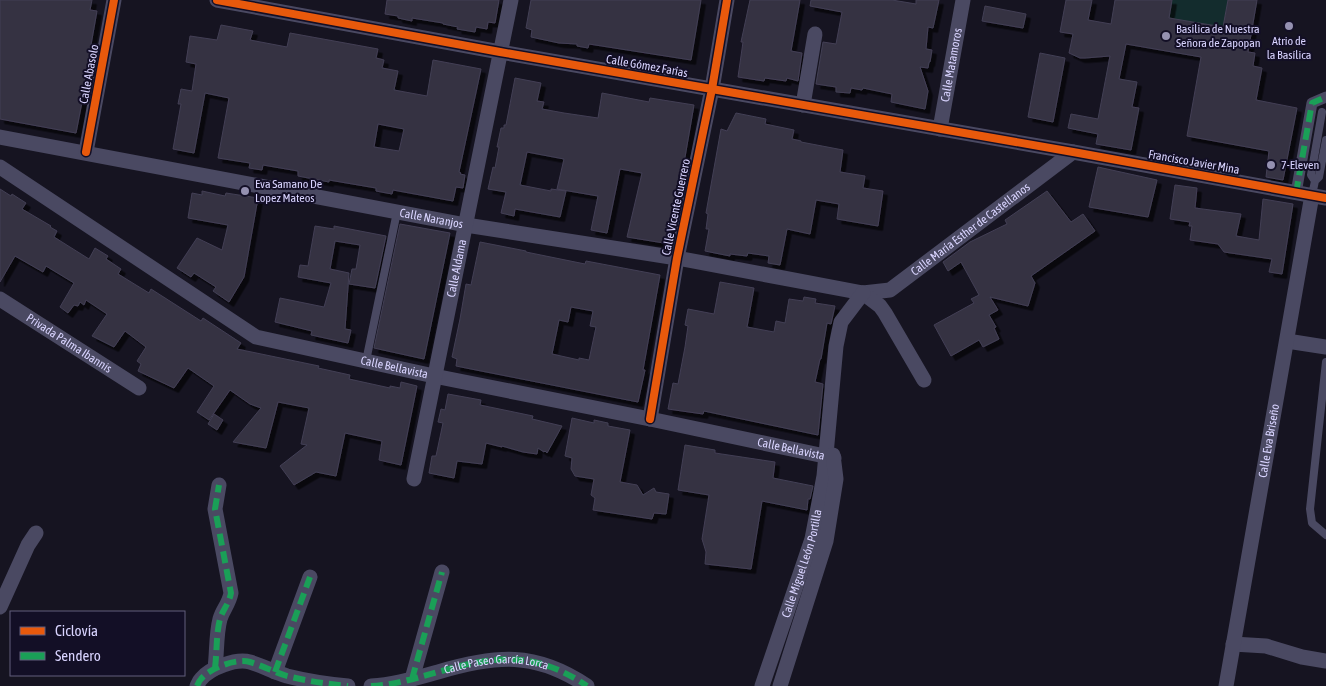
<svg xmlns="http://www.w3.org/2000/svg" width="1326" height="686" font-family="'Asap Condensed',sans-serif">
	<defs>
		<filter id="shadow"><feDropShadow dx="4.5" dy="4.5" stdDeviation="0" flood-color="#0009"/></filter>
	</defs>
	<rect width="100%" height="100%" fill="#161421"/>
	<path fill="#132c2d" d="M1172,0H1228L1223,27L1169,18Z"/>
	<path fill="#343243" stroke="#433f54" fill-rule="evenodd" filter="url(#shadow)" d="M0,0H92L90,10L97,11L86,73L82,93L83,97L76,133L0,119Z
		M387,0H499L495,23L488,22L487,29L476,27L475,32L457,29L458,27L443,24V23L412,18V21L398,18V16L385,14Z
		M531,0H701L691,60L589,44L588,48L577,46V44L559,43L531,37L532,30L526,28Z
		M750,0H800L791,51L802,53L798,81L787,78L786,81L765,78L764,81L738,77L743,42H741Z
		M811,0H892L916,4V0H939L933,28L928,27L926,49L932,50L930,62H929L928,68L920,67L928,91L925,109L891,102L892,94L863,88L862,90L851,88L850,93L836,92V87L816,84L823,42L836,44L842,12L810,6Z
		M1066,0H1092L1088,20L1111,24L1115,0H1172L1169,18L1223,27L1228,0H1257L1248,52L1255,53L1253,66L1262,68L1256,100L1297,108L1283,180L1266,177L1269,151L1187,136L1201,57L1126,44L1119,79L1137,82L1132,107L1139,108L1131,150L1096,144L1098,134L1068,128L1071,114L1098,119L1110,56L1085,58H1080L1069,53L1073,34L1060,32Z
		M985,6L1026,14L1023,28L982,21Z
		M221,25L253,31L250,40L287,47L290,33L378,49L376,58L384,60L382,68L398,71L394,90L427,96L433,60L481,69L459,172L461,173L460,174L465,175L463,188L456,187L453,201L393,190L392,194L376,191V188L329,180V182L298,176V171L263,165L262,170L249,168L250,163L218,158L229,98L205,93L194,153L173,149L181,104H178L181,89L192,91L196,64L186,62L190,36L217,40ZM378,124L404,129L399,151L374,147Z
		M1040,53L1065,58L1053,122L1028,117Z
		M515,78L541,83L537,101L544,102L542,109L564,113L598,118L602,93L649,102L650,98L694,105L670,244L627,237L642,173L620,169L607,233L591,230L598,196L557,189L564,159L527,152L520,185L551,191V189L566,191L560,217L515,209L514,216L501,213L506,192L488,189L493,167L495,168L499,147H497L501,128H504V125H506Z
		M736,113L766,119L765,124L794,130L792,139L801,141V142L843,150L840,172L865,176L863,188L883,191L878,226L837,219L839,204L816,200L810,234L787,229L780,265L768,263L769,256L748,253L747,256L730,254V256L705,251L709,229H706L708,214L706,213L721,129L727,131Z
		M1098,167L1157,180L1148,217L1089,207Z
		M1175,185L1197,188L1195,208L1241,214L1236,236L1259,240L1263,199L1293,204L1282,274L1269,272L1272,259L1224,252L1218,244L1190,240L1192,226H1189L1190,222L1170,219Z
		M0,189L11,196L12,194L26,203L22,209L51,226L50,227L57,231L54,237L89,259L95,248L108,256L106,259L121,269L118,274L149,293L151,289L201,321L203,318L241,343L237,349L319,366L318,368L350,375L349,379L390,388V386L400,388L401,382L417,386L401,465L379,460L382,441L345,433L336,476L316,472L294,485L280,466L307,445L301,444L309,408L278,402L266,448L233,442L261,408L250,404L230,390L209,420L197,412L214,386L188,368L174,388L138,371L141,364L137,361L146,347L125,331L114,347L92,336L107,314L86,300L84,305L80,302L78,306L74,305L68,313L60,307L74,283L46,266L43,272L15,256L0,282Z
		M202,191L225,196L226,193L258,198L244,277L229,302L213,291L216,287L194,273L191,277L177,268L197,238L222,250L228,225L188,218L192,193L202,195Z
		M1047,191L1071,222L1083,214L1095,231L1031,276L1035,283L1028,306L990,297L998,310L989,315L996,327L994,328L999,339L983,347L979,340L951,356L934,325L974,303L971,299L979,295L961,262L948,271L943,262L970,242L1007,224L1005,220Z
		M400,224L450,233L424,359L374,348Z
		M315,226L334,229V226L386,236L375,288L349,284L352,269H356L360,245L335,241L330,269L349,273L345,329L351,330L348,343L311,335L312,331L275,322L280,298L324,307L331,283L298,277L300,265L308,266Z
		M480,242L526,251V252L585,264L586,261L660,275L643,370H645L638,402L456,366L457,359L452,357L460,319L466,284L471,285ZM571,307L593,311L590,326L596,327L589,360L579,358V360L552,354L559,320L568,322Z
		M720,282L754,288L747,327L774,332L776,321L785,323L789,299L803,301L804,297L816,299L815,303L835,306L831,324L827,323L821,359H820L815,382L823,384L818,435L704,411L703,414L668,409L673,383L678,384L685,347L688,326L685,325L688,309L714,314Z
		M448,394L481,400L480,405L533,416L532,419L562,426L547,453L545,451L544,452L538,448L537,454L523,452L502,446V447L486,443L482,464L457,461L454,478L429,473L432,456H436L443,423L438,422L441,409L445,410Z
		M214,414L223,420L217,430L208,424Z
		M572,418L594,423V420L608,423V426L630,430L620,482L637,485L643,495L654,488L656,492L669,494L666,514L654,513L652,519L593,510L595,498L591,495L594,479L575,476L571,469L572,458L565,456Z
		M685,445L715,450V453L775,462L773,478L813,486L810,499H808L807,510L762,501L751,569L705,564L706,552L702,539L709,495L678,490Z"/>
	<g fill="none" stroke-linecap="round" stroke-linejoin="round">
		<path stroke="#4a4962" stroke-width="8" d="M1315,181L1311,175L1322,112
			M1312,195L1315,181L1319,177L1326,140
			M366,361L397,212
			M1326,362L1310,509L1312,523L1326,535"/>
		<path stroke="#4a4962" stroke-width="11" d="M1296,193L1312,103L1326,97"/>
		<g stroke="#4a4962" stroke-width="15">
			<path d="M217,0L500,52L1073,152L1326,198"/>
			<path d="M803,105L815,34"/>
			<path id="s1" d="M940,129L963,0"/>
			<path id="s2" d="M0,137L466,225L677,258L863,293L890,290L1073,152"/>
			<path d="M86,152L114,0"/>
			<path id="s3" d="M0,167L256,337L434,376L650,419L834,458"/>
			<path d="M863,293L880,306L885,313L924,380"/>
			<path id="s4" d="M0,299L139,388"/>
			<path d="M1287,341L1326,347"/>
			<path d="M650,419L677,258L712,89L727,0"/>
			<path id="s5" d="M414,479L511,0"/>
			<path d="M0,607L28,545L36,533"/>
			<path d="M1233,644L1266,646L1302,657L1326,661"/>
			<path d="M215,668C217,653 216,634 220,619C223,609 229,604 231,593L215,509L219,485"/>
			<path d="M275,672L310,577"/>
			<path d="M412,679L442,572"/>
			<path d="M197,686C198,684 199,681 201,679C210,668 236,658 250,662C263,666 274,672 287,676C307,681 327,684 348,686"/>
			<path id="s6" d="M371,686C394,685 416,678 438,672C496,655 535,651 587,686"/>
			<path id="s7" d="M762,686L812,539L824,476L836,346L841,322L863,293"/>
			<path d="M780,686L826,541L836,479L833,455"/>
			<path id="s8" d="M1226,686L1312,195"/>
		</g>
		<path stroke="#1a9f57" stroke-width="6" stroke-dasharray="12 6" stroke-linecap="butt" d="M1296,193L1312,103L1326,97
			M215,668C217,653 216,634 220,619C223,609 229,604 231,593L215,509L219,485
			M275,672L310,577
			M412,679L442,572
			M197,686C198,684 199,681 201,679C210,668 236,658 250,662C263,666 274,672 287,676C307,681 327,684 348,686
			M371,686C394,685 416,678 438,672C496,655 535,651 587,686"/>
		<defs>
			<path id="cycleway" d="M217,0L500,52L1073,152L1326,198
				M86,152L114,0
				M650,419L677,258L712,89L727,0"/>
		</defs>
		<use href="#cycleway" stroke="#130f26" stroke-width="11"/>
		<use href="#cycleway" stroke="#e8590c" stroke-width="8"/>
	</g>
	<g fill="#9591b1" stroke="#130f26" stroke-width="2">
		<circle cx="1289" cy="26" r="5"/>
		<circle cx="1166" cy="36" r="5"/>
		<circle cx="1271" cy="165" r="5"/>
		<circle cx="245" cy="191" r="5"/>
	</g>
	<g text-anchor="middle" stroke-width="4" stroke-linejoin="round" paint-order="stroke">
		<g font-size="12" fill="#d9d4ff" stroke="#130f26" text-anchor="start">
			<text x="1176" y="33">Basílica de Nuestra<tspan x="1176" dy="14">Señora de Zapopan</tspan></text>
			<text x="1289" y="45" text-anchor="middle">Atrio de<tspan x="1289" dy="14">la Basílica</tspan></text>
			<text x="1281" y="169">7-Eleven</text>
			<text x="255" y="188">Eva Samano De<tspan x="255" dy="14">Lopez Mateos</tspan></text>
		</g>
		<g font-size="12" fill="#d9d4ff" stroke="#130f26">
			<text dy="4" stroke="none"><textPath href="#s1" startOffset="65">Calle Matamoros</textPath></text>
			<text transform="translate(647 66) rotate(10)" y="4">Calle Gómez Farías</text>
			<text transform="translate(89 74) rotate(-79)" y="4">Calle Abasolo</text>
			<text transform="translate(1194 162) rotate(10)" y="4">Francisco Javier Mina</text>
			<text transform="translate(676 207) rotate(-78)" y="4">Calle Vicente Guerrero</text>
			<text dy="4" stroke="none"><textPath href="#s2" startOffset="439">Calle Naranjos</textPath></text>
			<text dy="4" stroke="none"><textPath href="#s2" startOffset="1005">Calle María Esther de Castellanos</textPath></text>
			<text dy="4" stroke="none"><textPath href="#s5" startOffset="215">Calle Aldama</textPath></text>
			<text dy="4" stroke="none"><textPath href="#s4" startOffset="82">Privada Palma Ibannis</textPath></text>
			<text dy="4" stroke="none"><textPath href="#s3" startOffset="449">Calle Bellavista</textPath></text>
			<text dy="4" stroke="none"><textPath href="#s8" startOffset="249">Calle Eva Briseño</textPath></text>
			<text dy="4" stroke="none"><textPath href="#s3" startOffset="854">Calle Bellavista</textPath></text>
			<text dy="4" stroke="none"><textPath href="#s7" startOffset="129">Calle Miguel León Portilla</textPath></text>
			<text dy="4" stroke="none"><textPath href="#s6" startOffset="128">Calle Paseo García Lorca</textPath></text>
		</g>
	</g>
	<rect x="10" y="611" width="175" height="65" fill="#130f26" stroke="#625e7d"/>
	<rect x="20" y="627" width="25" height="8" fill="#e8590c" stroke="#625e7d"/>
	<text x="55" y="636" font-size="15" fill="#d9d4ff">Ciclovía</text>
	<rect x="20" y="652" width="25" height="8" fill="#1a9f57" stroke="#625e7d"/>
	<text x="55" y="661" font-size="15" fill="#d9d4ff">Sendero</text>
</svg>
